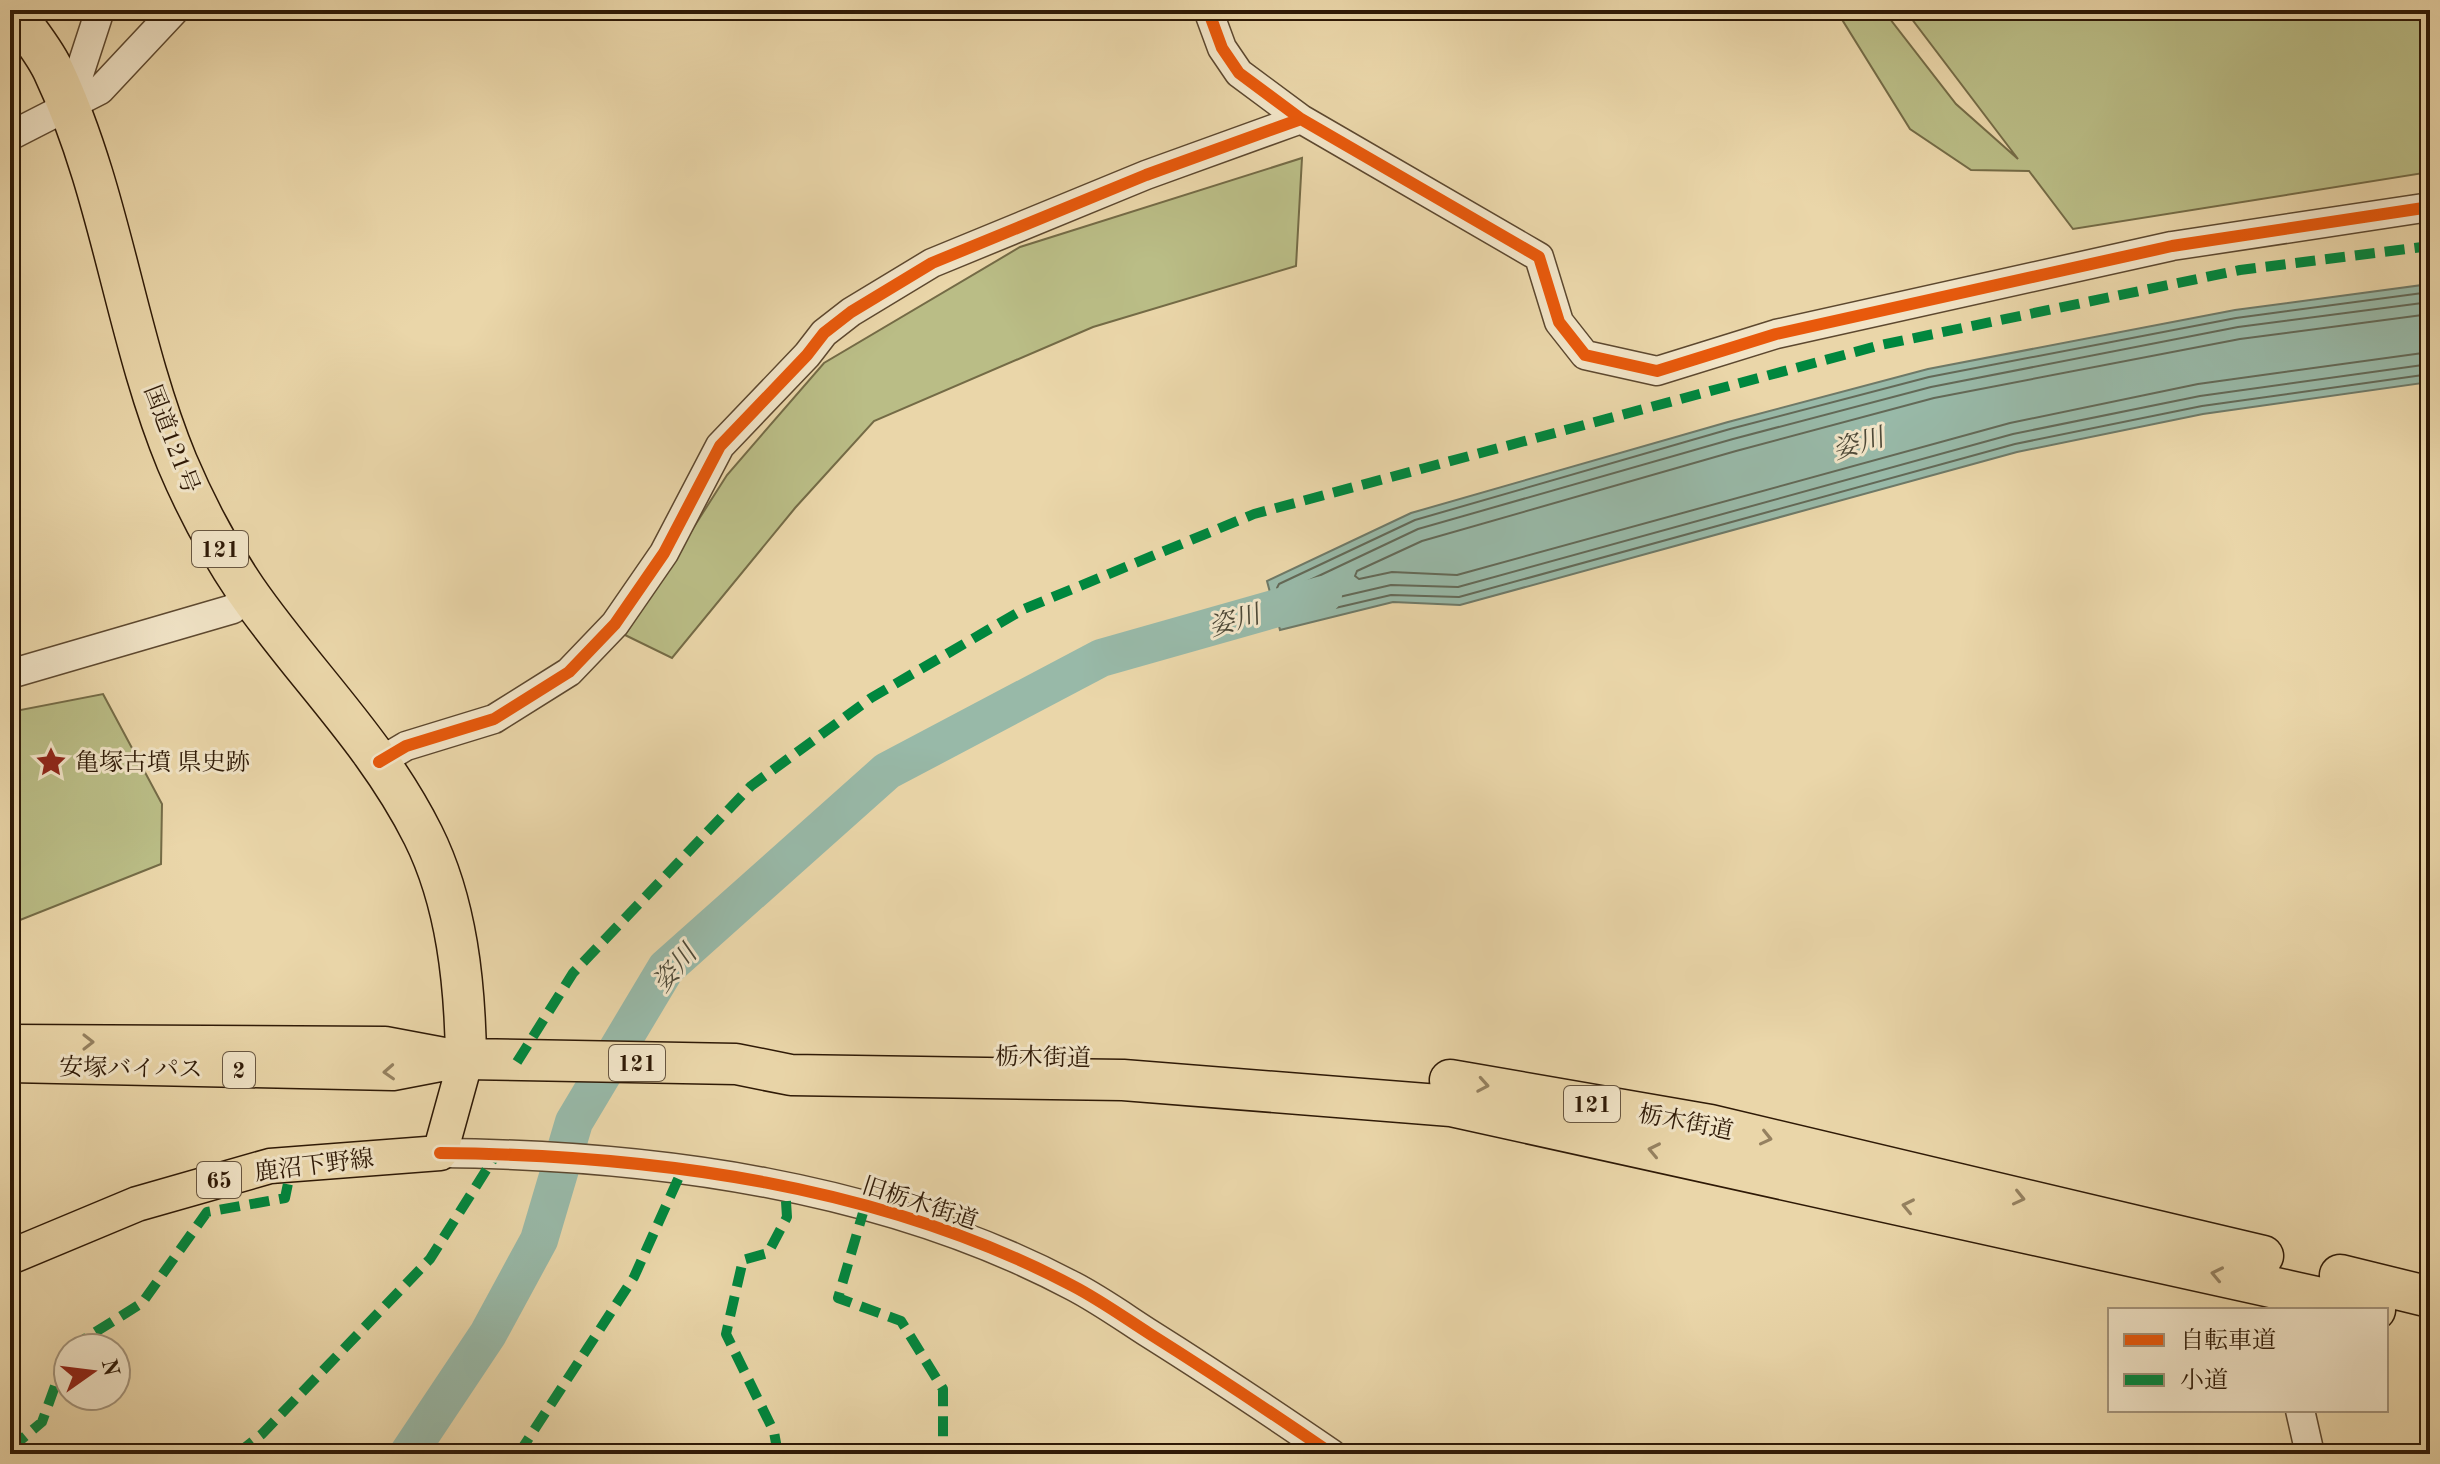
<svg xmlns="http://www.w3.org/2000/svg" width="2440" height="1464" font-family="'Old Standard TT','Noto Serif JP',serif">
	<rect width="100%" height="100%" fill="#ead6a9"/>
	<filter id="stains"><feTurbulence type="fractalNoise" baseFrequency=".0025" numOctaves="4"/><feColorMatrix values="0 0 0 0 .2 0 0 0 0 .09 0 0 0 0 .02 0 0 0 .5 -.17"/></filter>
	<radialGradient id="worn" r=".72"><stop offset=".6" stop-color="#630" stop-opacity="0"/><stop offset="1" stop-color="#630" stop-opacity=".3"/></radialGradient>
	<path fill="#babd86" stroke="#746b46" stroke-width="2" d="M1792,10H1883L1956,104L2018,159L1905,10H2430V172L2073,229L2029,171L1971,170L1910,129L1841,18Z
		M1302,158L1296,266L1093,327L874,421L795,508L672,658L625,635L727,475L824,363L1020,247Z
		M103,694L162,804L161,864L10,924V712Z"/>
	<path fill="#98b9a8" stroke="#6e7967" stroke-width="2" d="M2430,284V382L2203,414L2017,452L1460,605L1393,602L1280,630L1267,581L1411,513L1728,422L1928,369L2235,310Z"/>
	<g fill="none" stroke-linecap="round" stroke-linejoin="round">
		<path stroke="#636957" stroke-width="2" d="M2430,292L2236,318L1929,377L1730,429L1415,520L1279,584L1277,588L1288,619L1391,595L1459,597L2015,444L2202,406L2430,374
			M2430,302L2238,327L1931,387L1733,439L1418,529L1291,589L1289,593L1296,607L1391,585L1458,587L2013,434L2200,396L2430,364
			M2430,314L2240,339L1934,398L1736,451L1422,541L1357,571L1355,576L1359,579L1392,572L1457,575L2010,423L2198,384L2430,352"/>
		<path stroke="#98b9a8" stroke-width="38" d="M408,1454L488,1334L539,1240L574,1122L666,968L887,771L1101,658L1323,595"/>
		<defs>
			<path id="minor" d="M1208,10L1222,48L1239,73L1301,119L1539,257L1559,322L1585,355L1657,371L1776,334L2172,246L2430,207
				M68,108L100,10
				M10,136L100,90L175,10
				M10,674L233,609L248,592
				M379,762L406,746L494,719L569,672L615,624L664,553L720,446L807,355L824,333L851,312L932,263L1146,175L1301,119
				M440,1153C654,1155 882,1185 1073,1286C1100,1300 1125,1318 1150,1334C1212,1373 1272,1413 1332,1454
				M2300,1410L2310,1454"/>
			<path id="major" d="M10,1042L385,1044L449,1056
				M10,1065L393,1073L466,1059
				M10,1257L137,1204L270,1166L440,1153L466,1059"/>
			<path id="highway" d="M12,10C26,29 43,49 53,70C112,195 125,336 177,462C196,507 219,550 246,590C304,674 376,741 423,835C457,903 465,984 466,1059L736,1064L791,1075L1123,1080L1451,1106L2375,1310
				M1450,1080L1710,1125L2263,1256
				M2340,1275L2430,1297"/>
		</defs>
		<use href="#minor" stroke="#5d482f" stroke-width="31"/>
		<use href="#major" stroke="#2e1906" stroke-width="37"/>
		<use href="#highway" stroke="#2e1906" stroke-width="43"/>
		<use href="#minor" stroke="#f1e4c7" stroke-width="28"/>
		<use href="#major" stroke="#ead6a9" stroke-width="34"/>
		<use href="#highway" stroke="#ead6a9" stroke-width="40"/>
		<path stroke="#00873e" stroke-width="10" stroke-dasharray="20 10" stroke-linecap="butt" d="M517,1062L573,973L751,786L871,698L1024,609L1254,514L1881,345L2240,270L2430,246
			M865,1206L838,1298L901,1321L943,1389V1454
			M70,1348L142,1303L207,1212L285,1198L292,1164
			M10,1449L42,1422L68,1350
			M237,1454L262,1434L430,1259L497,1153
			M529,1454L523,1447L634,1277L683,1168
			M778,1454L774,1432L726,1334L743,1260L768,1253L787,1217L785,1186"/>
		<defs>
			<path id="cycleway" d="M1208,10L1222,48L1239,73L1301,119L1539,257L1559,322L1585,355L1657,371L1776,334L2172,246L2430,207
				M379,762L406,746L494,719L569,672L615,624L664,553L720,446L807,355L824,333L851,312L932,263L1146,175L1301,119
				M440,1153C654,1155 882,1185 1073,1286C1100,1300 1125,1318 1150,1334C1212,1373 1272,1413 1332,1454"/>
		</defs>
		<use href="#cycleway" stroke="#f1e4c7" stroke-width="17"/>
		<use href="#cycleway" stroke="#e8590c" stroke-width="12"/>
	</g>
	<defs><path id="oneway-chevron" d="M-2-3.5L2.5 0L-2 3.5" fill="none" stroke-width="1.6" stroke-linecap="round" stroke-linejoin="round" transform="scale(2)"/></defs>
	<g stroke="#958160">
		<use href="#oneway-chevron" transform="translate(88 1042)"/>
		<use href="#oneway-chevron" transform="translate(389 1072) rotate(177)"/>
		<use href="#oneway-chevron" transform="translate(1483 1085) rotate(10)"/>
		<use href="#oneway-chevron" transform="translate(1766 1138) rotate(13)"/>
		<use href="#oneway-chevron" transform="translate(1654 1150) rotate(-168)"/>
		<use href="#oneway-chevron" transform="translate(2019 1198) rotate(13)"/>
		<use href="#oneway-chevron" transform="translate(1908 1206) rotate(-168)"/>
		<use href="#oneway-chevron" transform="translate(2217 1274) rotate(-168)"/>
	</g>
	<defs>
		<symbol id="sight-bare" viewBox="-9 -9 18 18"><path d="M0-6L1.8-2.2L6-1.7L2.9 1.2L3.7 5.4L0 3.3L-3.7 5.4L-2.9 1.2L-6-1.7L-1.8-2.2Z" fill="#8f2418" stroke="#f1e4c7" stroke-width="2.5" paint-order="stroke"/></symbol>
	</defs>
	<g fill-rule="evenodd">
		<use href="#sight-bare" x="29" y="740" width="44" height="44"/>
	</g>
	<g text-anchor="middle" stroke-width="6" stroke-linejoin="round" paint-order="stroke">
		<g fill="#f1e4c7" stroke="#685640" stroke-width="2">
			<rect x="192" y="531" width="56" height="36" rx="6"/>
			<rect x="609" y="1045" width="56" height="36" rx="6"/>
			<rect x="223" y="1052" width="32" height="36" rx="6"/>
			<rect x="1564" y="1086" width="56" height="36" rx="6"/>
			<rect x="197" y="1162" width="44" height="36" rx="6"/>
		</g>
		<g font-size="22" font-weight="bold" fill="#2e1906">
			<text x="220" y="557">121</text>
			<text x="637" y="1071">121</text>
			<text x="239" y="1078">2</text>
			<text x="1592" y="1112">121</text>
			<text x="219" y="1188">65</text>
		</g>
		<g font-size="24" fill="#2e1906" stroke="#f1e4c7">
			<text transform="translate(172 439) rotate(69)" y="8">国道121号</text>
			<text transform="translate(1043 1057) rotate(1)" y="8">栃木街道</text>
			<text transform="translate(131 1068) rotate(1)" y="8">安塚バイパス</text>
			<text transform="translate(1686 1122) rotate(11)" y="8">栃木街道</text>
			<text transform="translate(314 1165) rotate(-7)" y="8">鹿沼下野線</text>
			<text transform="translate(920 1203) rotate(18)" y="8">旧栃木街道</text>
		</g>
		<g font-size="24" fill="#2e1906" stroke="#f1e4c7" text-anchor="start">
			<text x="75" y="770">亀塚古墳 県史跡</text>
		</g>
		<g font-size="26" font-style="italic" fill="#4e4937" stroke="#f1e4c7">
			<text transform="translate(1858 443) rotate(-16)" y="9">姿川</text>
			<text transform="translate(1234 620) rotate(-16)" y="9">姿川</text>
			<text transform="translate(674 968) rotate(-49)" y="9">姿川</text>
		</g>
	</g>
	<rect width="2440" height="1464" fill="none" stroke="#ead6a9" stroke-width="40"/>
	<rect x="12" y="12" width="2416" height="1440" fill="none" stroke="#2e1906" stroke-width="4"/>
	<rect x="20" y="20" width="2400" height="1424" fill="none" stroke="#2e1906" stroke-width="2"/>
	<rect x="2108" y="1308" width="280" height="104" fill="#f1e4c7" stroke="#a3937a" stroke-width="2"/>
	<rect x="2124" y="1334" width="40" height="12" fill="#e8590c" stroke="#a3937a" stroke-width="2"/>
	<text x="2180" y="1348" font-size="24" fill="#2e1906">自転車道</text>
	<rect x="2124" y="1374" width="40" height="12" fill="#00873e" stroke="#a3937a" stroke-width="2"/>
	<text x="2180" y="1388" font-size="24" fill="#2e1906">小道</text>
	<g transform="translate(92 1372) rotate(76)"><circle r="38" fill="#f1e4c7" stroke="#a3937a" stroke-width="2"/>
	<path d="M0-6L14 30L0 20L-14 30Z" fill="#8f2418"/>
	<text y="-12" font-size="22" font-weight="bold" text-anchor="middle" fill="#2e1906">N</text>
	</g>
	<rect width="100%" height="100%" filter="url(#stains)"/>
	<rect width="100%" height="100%" fill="url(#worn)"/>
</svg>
